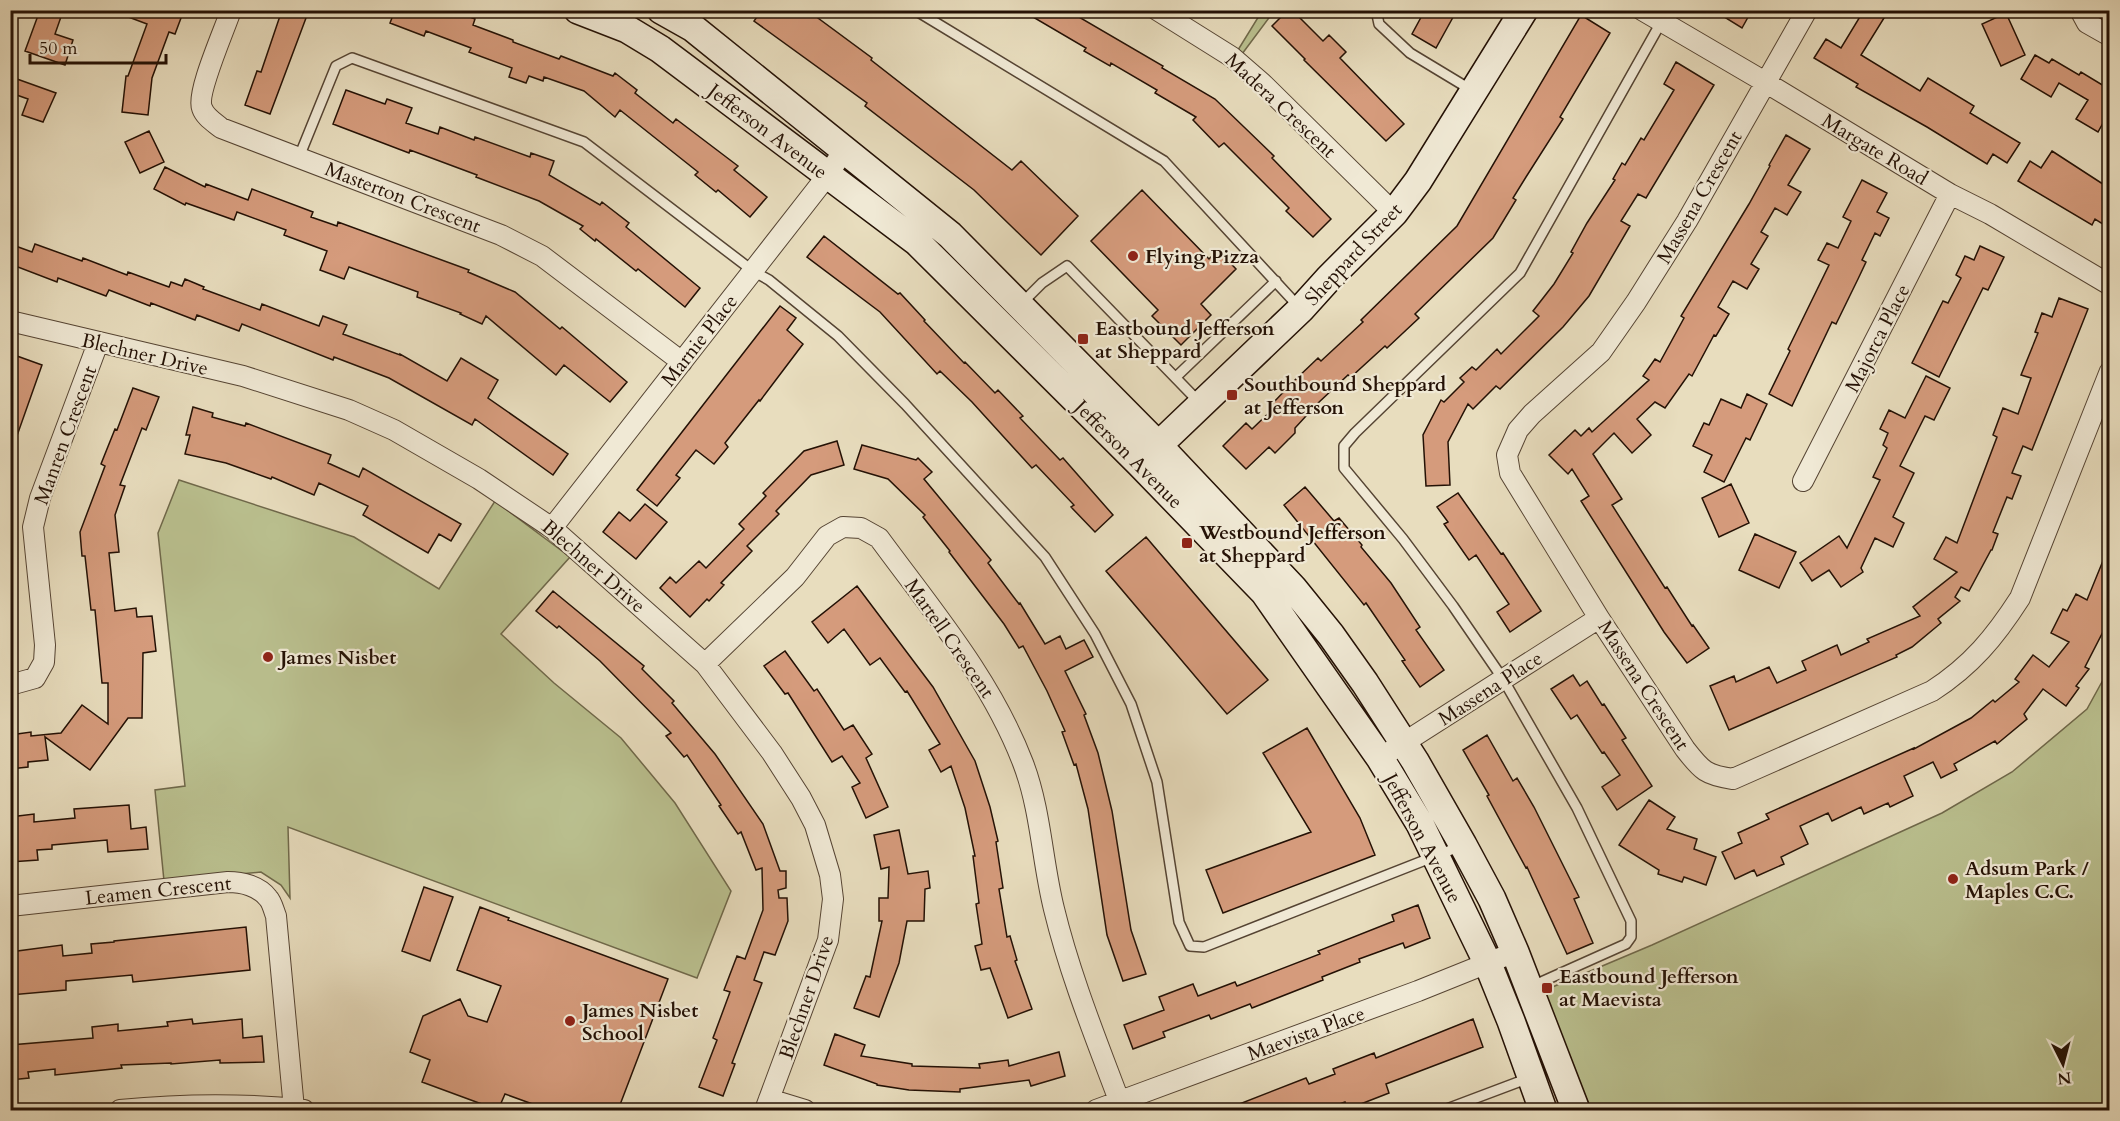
<svg xmlns="http://www.w3.org/2000/svg" width="2120" height="1121" font-family="Cardo,serif">
	<rect width="100%" height="100%" fill="#e8ddbe"/>
	<filter id="stains"><feTurbulence type="fractalNoise" baseFrequency=".00333" numOctaves="4"/><feColorMatrix values="0 0 0 0 .2 0 0 0 0 .09 0 0 0 0 .02 0 0 0 .5 -.17"/></filter>
	<radialGradient id="worn" r=".72"><stop offset=".6" stop-color="#630" stop-opacity="0"/><stop offset="1" stop-color="#630" stop-opacity=".3"/></radialGradient>
	<path fill="#bac08f" stroke="#6f684a" stroke-width="1.5" d="M1262,11H1274L1242,54L1238,50Z
		M179,480L354,537L439,589L495,501L570,557L501,634L554,683L621,738L675,803L731,891L697,978L288,827L290,898L281,885L261,872L164,881L155,790L185,786L158,533Z
		M2109,669V1110H1591L1543,991L1652,945L1942,813L2012,772L2087,709Z"/>
	<path fill="#d59b7c" stroke="#241105" stroke-width="1.5" d="M40,10H52L62,14L55,34L73,40L65,65L25,51Z
		M115,10H184L175,34L169,32L152,78L148,115L122,112L126,76H128L147,24L115,12Z
		M282,10H309L270,114L245,105L257,71L261,72Z
		M395,10H452L475,19L473,25L513,40V42L559,59L561,56L613,76L615,73L637,90L635,93L673,123L676,119L738,166L734,170L767,197L750,217L718,190L716,192L695,175L698,172L620,110L615,117L584,91L544,77L543,81L529,76L526,83L509,77L512,68L469,52L471,48L426,31L424,36L390,23Z
		M762,10H807L872,58L871,60L1012,170L1021,161L1078,216L1041,255L974,190L865,106L867,103L754,21Z
		M1021,10H1067L1163,66L1162,68L1215,99L1274,156L1272,158L1331,219L1313,237L1286,211L1289,208L1224,143L1219,147L1193,120L1196,117L1155,93L1157,90L1111,63L1110,66L1084,51L1086,48Z
		M1288,10H1292L1323,41L1329,35L1346,52L1340,58L1404,124L1386,141L1304,60L1305,59L1272,26Z
		M1425,10H1457L1436,48L1412,34Z
		M1713,10H1752L1742,28Z
		M1864,10H1889L1861,55L1920,91L1928,78L1974,106L1970,113L2020,143L2007,163L1993,154L1987,164L1927,127L1856,87L1858,84L1814,58L1826,39L1841,48Z
		M2006,13L2025,55L2001,66L1982,24Z
		M1581,15L1610,33L1560,117L1563,119L1526,177L1513,198L1516,200L1493,238L1415,314L1419,318L1387,348L1385,346L1351,377L1348,375L1317,404L1295,428V433L1275,453L1269,447L1246,469L1223,446L1246,423L1252,429L1275,407L1272,404L1295,380L1318,358L1321,361L1363,322L1361,320L1457,226Z
		M2035,55L2049,63L2052,59L2079,75L2081,72L2109,89V112L2098,132L2076,119L2088,100L2059,83L2051,97L2021,79Z
		M1676,62L1714,85L1646,198L1638,194L1621,221L1630,226L1589,296L1563,327L1500,389L1496,386L1473,409L1468,404L1448,442L1450,485L1426,486L1423,435L1441,400L1444,402L1464,382L1460,378L1472,367L1476,370L1497,349L1501,354L1539,316L1533,311L1554,284L1573,253L1571,252L1587,223L1615,180L1613,179L1622,163L1625,165L1641,138L1644,140L1674,90L1664,84Z
		M17,79L56,93L43,122L22,115L28,99L11,93Z
		M346,90L385,104L387,99L412,108L406,123L438,134L440,127L474,140L475,137L530,157L531,153L554,161L549,175L600,205L602,202L629,223L626,227L700,288L685,307L638,269L636,271L596,239L595,241L580,229L583,226L539,201L476,177L477,175L410,150L409,153L333,124Z
		M149,131L164,162L140,173L125,142Z
		M1786,135L1810,149L1788,185L1801,192L1787,215L1775,208L1761,232L1768,236L1751,264L1759,269L1747,289L1733,281L1718,307L1729,314L1716,336L1714,335L1692,376L1689,374L1665,408L1655,402L1637,419L1651,435L1632,453L1614,433L1593,454L1622,499L1612,505L1665,588L1667,587L1692,626L1693,625L1709,648L1687,663L1664,632L1581,501L1589,496L1572,469L1568,474L1549,455L1575,430L1581,436L1589,428L1592,432L1649,380L1643,376L1655,359L1660,362L1684,318L1681,316L1749,204L1770,166L1769,165Z
		M2052,151L2109,188V228L2095,219L2092,225L2018,181L2030,161L2041,168Z
		M165,167L205,187L206,184L248,200L252,189L313,212L311,217L337,226L338,222L469,270L468,272L515,292L560,329L562,327L627,382L610,402L564,365L556,375L486,316L482,324L460,314L461,313L417,297L418,292L349,267L344,279L320,270L327,251L284,235L286,230L237,212L234,220L186,203L185,205L154,189Z
		M1862,180L1887,193L1877,212L1889,218L1880,236L1875,233L1862,260L1866,262L1858,279L1836,324L1832,322L1792,406L1769,394L1790,351L1788,349L1829,265L1818,260L1827,243L1838,248L1851,221L1843,217Z
		M1142,190L1209,259L1218,250L1236,269L1201,304L1211,315L1181,345L1152,316L1158,310L1091,241Z
		M824,236L898,294L900,293L925,320L924,321L964,363L965,362L995,393L998,390L1023,416L1020,418L1060,460L1063,458L1113,515L1095,532L1071,507L1074,505L1036,465L1032,468L972,402L940,371L937,374L880,312L807,257Z
		M10,244L32,252L35,244L82,261L83,258L127,275L128,272L169,287L171,282L182,286L185,279L204,287L203,289L260,310L262,304L319,326L323,316L347,325L343,334L400,355V354L447,381L461,358L498,380L488,398L568,454L553,475L475,419L472,425L389,378L334,357L333,360L242,324L239,331L197,315L195,320L151,303L150,306L109,290L106,296L58,278L57,282L10,264Z
		M1980,246L2004,257L1988,290L1983,288L1939,377L1912,363L1943,301L1948,303L1961,278L1956,275L1965,256L1974,260Z
		M2059,298L2088,309L2032,450L2023,446L2012,473L2021,476L2012,499L2007,497L1993,532L1998,534L1992,550H1991L1969,591L1961,587L1955,597L1960,601L1938,619L1941,623L1912,647L1896,655L1897,657L1729,730L1710,686L1734,676L1736,682L1769,667L1777,683L1806,670L1802,661L1837,645L1841,655L1869,642L1867,639L1920,616L1913,607L1957,572L1934,559L1946,537L1957,543L1997,437L1993,435L2003,408L2018,414L2031,378L2021,375L2038,333L2035,332L2042,313L2052,317Z
		M780,306L796,318L787,330L803,344L760,401L759,400L725,443L728,447L714,464L696,450L676,475L680,478L657,506L637,490Z
		M17,356L42,365L13,447H10V374Z
		M1926,376L1950,388L1934,420L1925,416L1900,466L1914,473L1893,517L1904,523L1893,547L1875,538L1861,568L1863,572L1841,587L1829,570L1812,581L1800,563L1839,536L1847,548L1880,480L1873,477L1887,448L1883,445L1888,433L1880,429L1889,410L1905,418Z
		M133,388L159,397L146,430L142,428L120,485L125,486L115,515L119,552L109,553L115,611L136,608L137,617L152,616L156,651L143,653L142,718H128L90,770L45,737L48,760L28,762V767L10,769V735L31,732V736L61,733L82,705L108,724V683H102L95,610H91L85,556H82L80,532L105,466L101,464L115,429L117,430Z
		M1747,394L1767,404L1750,440L1746,438L1724,482L1704,472L1712,455L1693,446L1704,423L1709,425L1721,399L1741,408Z
		M193,407L213,413L212,417L245,426L246,423L331,455L328,463L359,477L363,468L461,524L451,541L439,534L428,553L363,515L368,506L319,483L314,495L272,477L271,479L226,463L185,454L190,435H186Z
		M837,441L844,465L811,475L776,511L779,514L747,546L752,551L721,583L724,585L709,601L707,599L690,617L660,588L670,577L676,583L699,561L706,568L744,529L739,524L766,496L763,493L804,451Z
		M862,445L916,460L918,458L932,472L924,479L991,560L988,563L1019,604L1020,603L1045,644L1060,636L1066,649L1084,640L1093,657L1065,671L1086,714L1084,715L1098,753L1112,811L1131,930L1146,974L1123,981L1107,935L1088,809L1076,764L1074,765L1062,732L1065,731L1047,691L1023,646L1019,648L1004,624L949,552L950,551L923,517L925,515L888,479L854,469Z
		M1731,484L1749,523L1719,537L1702,498Z
		M1305,487L1334,521L1339,518L1362,545L1361,547L1391,583L1420,627L1416,630L1444,670L1420,687L1402,661L1405,660L1366,603L1364,605L1284,505Z
		M1458,493L1501,554L1503,553L1541,611L1510,632L1497,612L1509,604L1476,555L1469,560L1444,524L1448,522L1437,507Z
		M645,504L667,522L636,559L603,532L619,512L630,521Z
		M1755,534L1796,552L1779,588L1739,570Z
		M1146,537L1268,680L1227,714L1106,571Z
		M2109,546V620L2085,667L2089,669L2076,686L2079,688L2066,706L2043,689L2024,714L2027,719L1997,744L1995,741L1954,764L1957,770L1941,778L1933,762L1904,776L1913,796L1890,807L1888,803L1864,814L1861,807L1832,821L1828,813L1800,826L1808,844L1781,857L1784,864L1757,876L1754,870L1735,879L1722,852L1742,843L1738,833L1769,819L1766,814L1914,748V749L1971,718L1993,700L1995,702L2019,682L2015,679L2033,655L2049,667L2069,642L2051,633L2063,609L2067,611L2076,594L2087,600Z
		M857,586L933,687L975,761L990,807L998,841L996,842L1003,888L999,889L1007,937L1010,936L1017,960L1015,961L1032,1009L1008,1018L990,968L981,970L975,946L982,944L976,904L979,903L973,856H975L965,808L951,766L941,772L929,750L940,744L907,691L905,692L880,658L870,665L844,629L828,643L812,622Z
		M553,591L644,666L642,669L674,701L672,703L715,754L763,824L780,871H786V888L778,890L779,898H787L788,921L775,955L764,952L754,980L762,983L732,1063L735,1064L723,1096L699,1087L717,1040L713,1038L730,992L724,990L737,956L745,959L763,910L762,868L756,870L741,832L738,834L719,806L721,805L687,755L684,757L666,736L671,733L600,661L559,626L557,628L536,611Z
		M785,651L814,691L817,689L844,730L853,725L872,754L866,758L888,807L866,818L852,787L860,783L842,756L832,762L788,693L785,694L764,666Z
		M1573,675L1580,686L1587,681L1602,705L1604,704L1626,738L1622,740L1652,786L1617,810L1602,787L1620,775L1604,752L1602,753L1577,715L1571,719L1551,689Z
		M1307,728L1360,818L1375,855L1223,913L1206,870L1311,832L1263,753Z
		M1487,735L1513,781L1517,778L1534,807L1579,897L1574,899L1593,943L1567,954L1527,867L1526,868L1487,796L1489,795L1463,750Z
		M1649,800L1675,817L1667,829L1697,839L1694,849L1716,857L1706,885L1684,877L1682,882L1658,874L1659,870L1619,845Z
		M129,805L131,829L146,827L148,849L108,852L107,840L52,845V849L37,850L38,860L10,862V817L34,814V822L75,818L74,809Z
		M899,830L908,874L928,871L930,888L925,889L924,921H907L899,963L879,1017L854,1008L866,976L870,977L882,921H879V898H888L889,867L881,869L874,835Z
		M424,887L453,897L430,961L402,951Z
		M1418,905L1430,938L1405,948L1403,943L1359,959L1360,962L1322,977L1323,980L1252,1008L1250,1004L1211,1019L1209,1015L1163,1032L1165,1037L1133,1049L1124,1025L1164,1010L1159,997L1193,984L1198,996L1235,982L1237,986L1320,954L1318,951L1394,921L1392,915Z
		M480,907L509,918L508,920L668,979L618,1110H549L505,1094L498,1110L422,1082L430,1060L410,1052L423,1016L460,999L468,1016L487,1022L501,986L457,970Z
		M246,927L250,970L133,982L132,975L66,981V990L10,995V952L62,945L63,956L92,953L91,944L114,942V941Z
		M192,1019L193,1024L242,1019L243,1038L262,1036L264,1062L220,1063V1060L171,1064V1063L121,1065L122,1068L55,1075V1069L28,1072L29,1078L10,1080V1045L93,1038L92,1027L118,1024V1031L168,1026L167,1022Z
		M1473,1019L1483,1047L1386,1084L1389,1093L1348,1109L1345,1102L1323,1110H1224L1306,1078L1309,1084L1335,1074L1333,1069L1374,1053L1376,1058Z
		M835,1034L865,1045L861,1056L912,1064V1066L980,1068L979,1064L1008,1060L1009,1066L1059,1052L1065,1076L1031,1086L1029,1080L960,1089V1092L909,1090L877,1085V1084L824,1065Z"/>
	<g fill="none" stroke-linecap="round" stroke-linejoin="round">
		<defs>
			<path id="lane" d="M915,10L1164,161L1299,307
				M1376,10L1379,24L1410,53L1473,91
				M299,157L336,66L352,58L584,142L753,271L769,280L838,336L905,404L1045,557L1095,634L1131,704L1157,782L1179,922L1190,946L1204,947L1461,846
				M1021,304L1042,283L1067,266L1199,402
				M1176,377L1276,281
				M1530,987L1626,944L1631,937V921L1577,808L1503,679L1453,606L1403,539L1344,468V446L1355,433L1520,273L1668,10
				M1444,1110L1529,1078"/>
			<path id="street" d="M231,10C225,29 196,93 202,108C205,117 214,122 221,128L501,235L542,256L682,362
				M1157,10L1232,57L1262,83L1394,213
				M1642,10L1765,82L1950,194L1990,214L2110,285
				M1807,10L1687,221L1636,302L1601,352L1532,414L1518,430L1507,455L1510,473L1599,618L1685,749C1702,771 1706,775 1733,779L1932,691C1971,666 1995,637 2020,598L2110,371
				M2080,10L2087,23L2110,36
				M10,321L243,376L349,410L394,430L479,479L552,528L705,664L772,753L801,798L815,825L830,875L833,899L828,940L765,1110
				M1803,481L1950,194
				M552,528L827,176L844,150
				M705,664L795,577L827,536L843,527L861,528L879,538C931,609 991,679 1023,763C1041,810 1042,861 1054,909C1070,975 1096,1039 1120,1103
				M10,685L35,678L44,662L45,645L33,527L40,498L98,343
				M1380,758L1599,618
				M10,906L228,882C242,882 259,886 268,898C272,902 274,911 276,916L294,1109
				M769,1099L805,1110
				M120,1110C181,1104 243,1103 304,1110
				M1096,1110L1418,991L1515,952"/>
			<path id="secondary" d="M578,10L627,29L660,49L917,242L1139,463L1264,592L1380,758L1420,824L1488,964L1511,1021L1543,1110
				M661,10L693,28L950,235L1158,445L1293,588L1331,635L1365,683L1415,761L1463,845L1492,899L1515,952L1576,1110
				M1145,458L1301,309L1329,278L1394,213L1418,181L1524,10"/>
		</defs>
		<use href="#lane" stroke="#543" stroke-width="12"/>
		<use href="#street" stroke="#543" stroke-width="22"/>
		<use href="#secondary" stroke="#241105" stroke-width="30"/>
		<use href="#lane" stroke="#f0e9d5" stroke-width="9"/>
		<use href="#street" stroke="#f0e9d5" stroke-width="20"/>
		<use href="#secondary" stroke="#f0e9d5" stroke-width="27"/>
	</g>
	<g fill="#8f2418" stroke="#f0e9d5" stroke-width="2">
		<circle cx="1133" cy="256" r="6"/>
		<rect x="1077" y="333" width="12" height="12" rx="3"/>
		<rect x="1226" y="389" width="12" height="12" rx="3"/>
		<rect x="1181" y="537" width="12" height="12" rx="3"/>
		<circle cx="268" cy="657" r="6"/>
		<circle cx="1953" cy="879" r="6"/>
		<rect x="1541" y="982" width="12" height="12" rx="3"/>
		<circle cx="570" cy="1021" r="6"/>
	</g>
	<g text-anchor="middle" stroke-width="4.5" stroke-linejoin="round" paint-order="stroke">
		<g font-size="20" fill="#241105" stroke="#f0e9d5">
			<text transform="translate(1281 105) rotate(43)" y="7">Madera Crescent</text>
			<text transform="translate(768 131) rotate(37)" y="7">Jefferson Avenue</text>
			<text transform="translate(1875 149) rotate(31)" y="7">Margate Road</text>
			<text transform="translate(403 197) rotate(21)" y="7">Masterton Crescent</text>
			<text transform="translate(1699 197) rotate(-60)" y="7">Massena Crescent</text>
			<text transform="translate(1353 254) rotate(-47)" y="7">Sheppard Street</text>
			<text transform="translate(1877 338) rotate(-63)" y="7">Majorca Place</text>
			<text transform="translate(699 340) rotate(-52)" y="7">Marnie Place</text>
			<text transform="translate(145 354) rotate(13)" y="7">Blechner Drive</text>
			<text transform="translate(65 435) rotate(-70)" y="7">Manren Crescent</text>
			<text transform="translate(1129 454) rotate(45)" y="7">Jefferson Avenue</text>
			<text transform="translate(594 566) rotate(41)" y="7">Blechner Drive</text>
			<text transform="translate(950 638) rotate(55)" y="7">Martell Crescent</text>
			<text transform="translate(1644 685) rotate(57)" y="7">Massena Crescent</text>
			<text transform="translate(1490 688) rotate(-33)" y="7">Massena Place</text>
			<text transform="translate(1423 838) rotate(62)" y="7">Jefferson Avenue</text>
			<text transform="translate(158 890) rotate(-6)" y="7">Leamen Crescent</text>
			<text transform="translate(806 997) rotate(-71)" y="7">Blechner Drive</text>
			<text transform="translate(1306 1033) rotate(-20)" y="7">Maevista Place</text>
		</g>
		<g font-size="20" font-weight="bold" fill="#241105" stroke="#f0e9d5" text-anchor="start">
			<text x="1145" y="263">Flying Pizza</text>
			<text x="1095" y="335">Eastbound Jefferson<tspan x="1095" dy="23">at Sheppard</tspan></text>
			<text x="1244" y="391">Southbound Sheppard<tspan x="1244" dy="23">at Jefferson</tspan></text>
			<text x="1199" y="539">Westbound Jefferson<tspan x="1199" dy="23">at Sheppard</tspan></text>
			<text x="280" y="664">James Nisbet</text>
			<text x="1965" y="875">Adsum Park /<tspan x="1965" dy="23">Maples C.C.</tspan></text>
			<text x="1559" y="983">Eastbound Jefferson<tspan x="1559" dy="23">at Maevista</tspan></text>
			<text x="582" y="1017">James Nisbet<tspan x="582" dy="23">School</tspan></text>
		</g>
	</g>
	<rect width="2120" height="1121" fill="none" stroke="#e8ddbe" stroke-width="36"/>
	<rect x="12" y="12" width="2096" height="1097" fill="none" stroke="#241105" stroke-width="3"/>
	<rect x="18" y="18" width="2084" height="1085" fill="none" stroke="#241105" stroke-width="1.5"/>
	<g transform="translate(2063 1064) rotate(174)" stroke="#f0e9d5" stroke-width="4.5" paint-order="stroke">
	<path d="M0-4.5L10 22L0 15L-10 22Z" fill="#241105"/>
	<text y="-9" font-size="16" font-weight="bold" text-anchor="middle" fill="#241105">N</text>
	</g>
	<path d="M30 54v9h136v-9" fill="none" stroke="#241105" stroke-width="3"/>
	<text x="39" y="54" font-size="18" fill="#241105" stroke="#f0e9d5" stroke-width="4.5" paint-order="stroke">50 m</text>
	<rect width="100%" height="100%" filter="url(#stains)"/>
	<rect width="100%" height="100%" fill="url(#worn)"/>
</svg>
